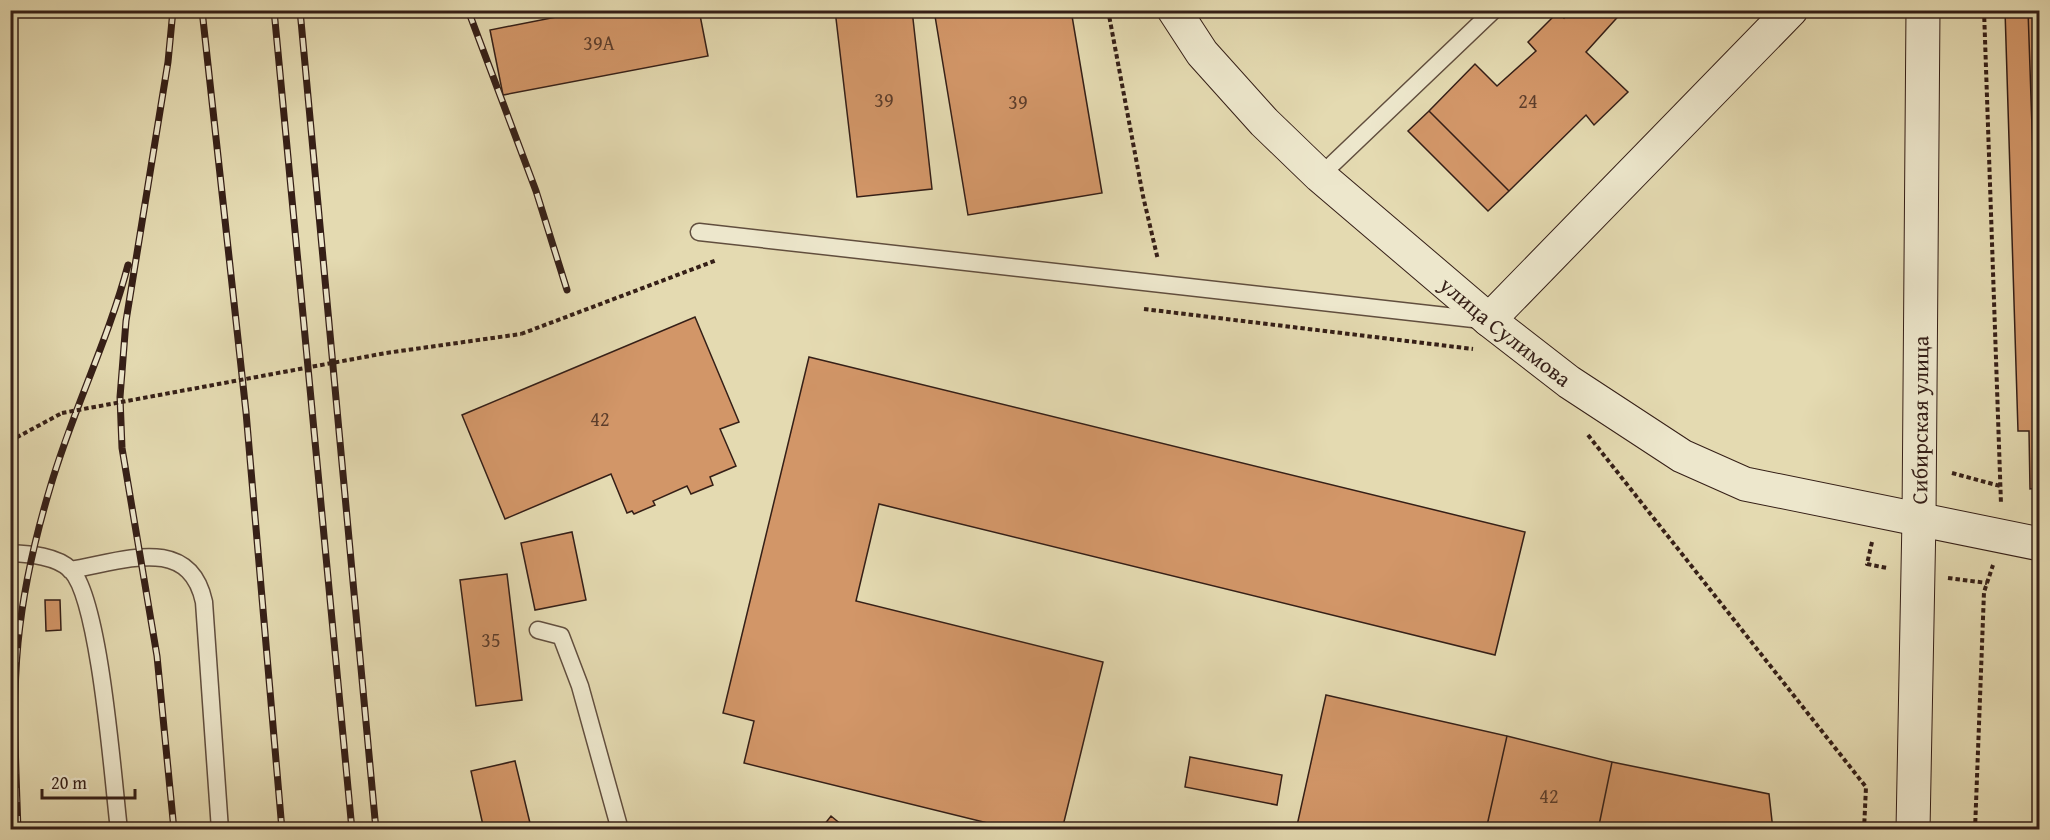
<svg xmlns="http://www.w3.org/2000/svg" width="2050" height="840" font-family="'Gentium Book Plus',serif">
	<rect width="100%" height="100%" fill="#e4dab1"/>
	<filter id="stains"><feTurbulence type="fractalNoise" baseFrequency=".00333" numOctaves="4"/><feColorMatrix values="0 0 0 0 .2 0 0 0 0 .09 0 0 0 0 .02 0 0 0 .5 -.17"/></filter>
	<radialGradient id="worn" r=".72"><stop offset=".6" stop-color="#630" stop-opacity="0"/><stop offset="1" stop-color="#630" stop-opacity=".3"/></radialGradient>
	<path fill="#d29668" stroke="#351f17" stroke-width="1.5" d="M592,10H699L708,56L503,95L490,30Z
		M835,10H912L932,189L857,197Z
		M934,10H1071L1102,193L968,215Z
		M1570,10H1624L1586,52L1628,92L1594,125L1586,115L1509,191L1429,111L1475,64L1497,86L1536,51L1528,42L1558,12L1564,18Z
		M2005,10H2028L2040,360V488L2030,489L2029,431H2018Z
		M2028,10H2040V360Z
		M1429,111L1509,191L1488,211L1408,131Z
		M695,317L739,422L720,429L736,466L710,477L713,485L691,494L687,486L653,501L655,505L634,514L632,511L627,513L611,474L505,519L462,415Z
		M809,357L1525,532L1495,655L879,504L856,601L1103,662L1062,830H1016L744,763L754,721L723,713Z
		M572,532L586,600L535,610L521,543Z
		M507,574L522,700L476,706L460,580Z
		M45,600H60L61,630L46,631Z
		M1326,695L1507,736L1486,830H1296Z
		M1507,736L1612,762L1598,830H1486Z
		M1190,757L1282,775L1277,805L1185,787Z
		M515,761L530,823L503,830H484L471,771Z
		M1612,762L1769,794L1773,830H1598Z
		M831,816L848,830H820Z"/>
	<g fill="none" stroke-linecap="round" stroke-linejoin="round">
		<defs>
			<path id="lane" d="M1320,176L1494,10
				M699,232L1482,320
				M10,553C30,554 57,556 71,570C100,600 113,780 119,830
				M70,570C121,562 189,533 204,602L220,830
				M538,630L561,636L580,686L620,830"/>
			<g id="secondary">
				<path id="s1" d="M1174,10L1202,53L1264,122L1320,176L1489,320L1569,382L1682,456L1745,484L2040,544"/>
				<path d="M1489,320L1791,10"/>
				<path id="s2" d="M1913,830L1919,518L1923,10"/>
			</g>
		</defs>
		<use href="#lane" stroke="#614e3e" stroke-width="19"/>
		<use href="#secondary" stroke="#351f17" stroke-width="35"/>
		<path stroke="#351f17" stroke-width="4" stroke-dasharray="4.5 3" stroke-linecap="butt" d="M1108,10L1143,196L1158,260
			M1984,10L2001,504
			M1144,309L1473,349
			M521,334L717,260
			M1588,435L1866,787L1864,830
			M10,441L62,413
			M1952,473L2000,486
			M1872,542L1867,564L1887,568
			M1948,578L1987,583
			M1975,830L1984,592L1993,565"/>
		<use href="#lane" stroke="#ede7cc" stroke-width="16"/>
		<use href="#secondary" stroke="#ede7cc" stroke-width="33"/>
		<defs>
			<path id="rail" d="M173,10L168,62L126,321L120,397L122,448L157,656L174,830
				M202,10L246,412L282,830
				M274,10L352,830
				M300,10L376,830
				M468,10L536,191L567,290
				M18,830C16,768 12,705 18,643C23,591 35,538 50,488C72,412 108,341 128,265"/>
		</defs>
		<use href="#rail" stroke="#351f17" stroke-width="7"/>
		<use href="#rail" stroke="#ede7cc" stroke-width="4.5" stroke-dasharray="14" stroke-linecap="butt"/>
		<path stroke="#351f17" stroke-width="4" stroke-dasharray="4.5 3" stroke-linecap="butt" d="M62,413L386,353L521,334"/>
	</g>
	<g text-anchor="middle" stroke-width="4.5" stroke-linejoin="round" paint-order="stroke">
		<g font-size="20" fill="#5c3d2b">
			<text x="599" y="50">39А</text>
			<text x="884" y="107">39</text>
			<text x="1528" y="108">24</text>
			<text x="1018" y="109">39</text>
			<text x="600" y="426">42</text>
			<text x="491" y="647">35</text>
			<text x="1549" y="803">42</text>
		</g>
		<g font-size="22" fill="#351f17" stroke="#ede7cc">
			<text dy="8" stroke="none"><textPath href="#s1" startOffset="464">улица Сулимова</textPath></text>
			<text dy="8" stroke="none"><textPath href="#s2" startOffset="410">Сибирская улица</textPath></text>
		</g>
	</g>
	<rect width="2050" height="840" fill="none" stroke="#e4dab1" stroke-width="36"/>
	<rect x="12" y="12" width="2026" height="816" fill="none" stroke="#351f17" stroke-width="3"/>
	<rect x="18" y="18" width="2014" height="804" fill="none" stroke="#351f17" stroke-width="1.5"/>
	<path d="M42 789v9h93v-9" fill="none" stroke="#351f17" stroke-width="3"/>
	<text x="51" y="789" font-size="18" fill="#351f17" stroke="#ede7cc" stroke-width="4.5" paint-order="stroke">20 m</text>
	<rect width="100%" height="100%" filter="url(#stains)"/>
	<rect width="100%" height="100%" fill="url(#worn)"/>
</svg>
